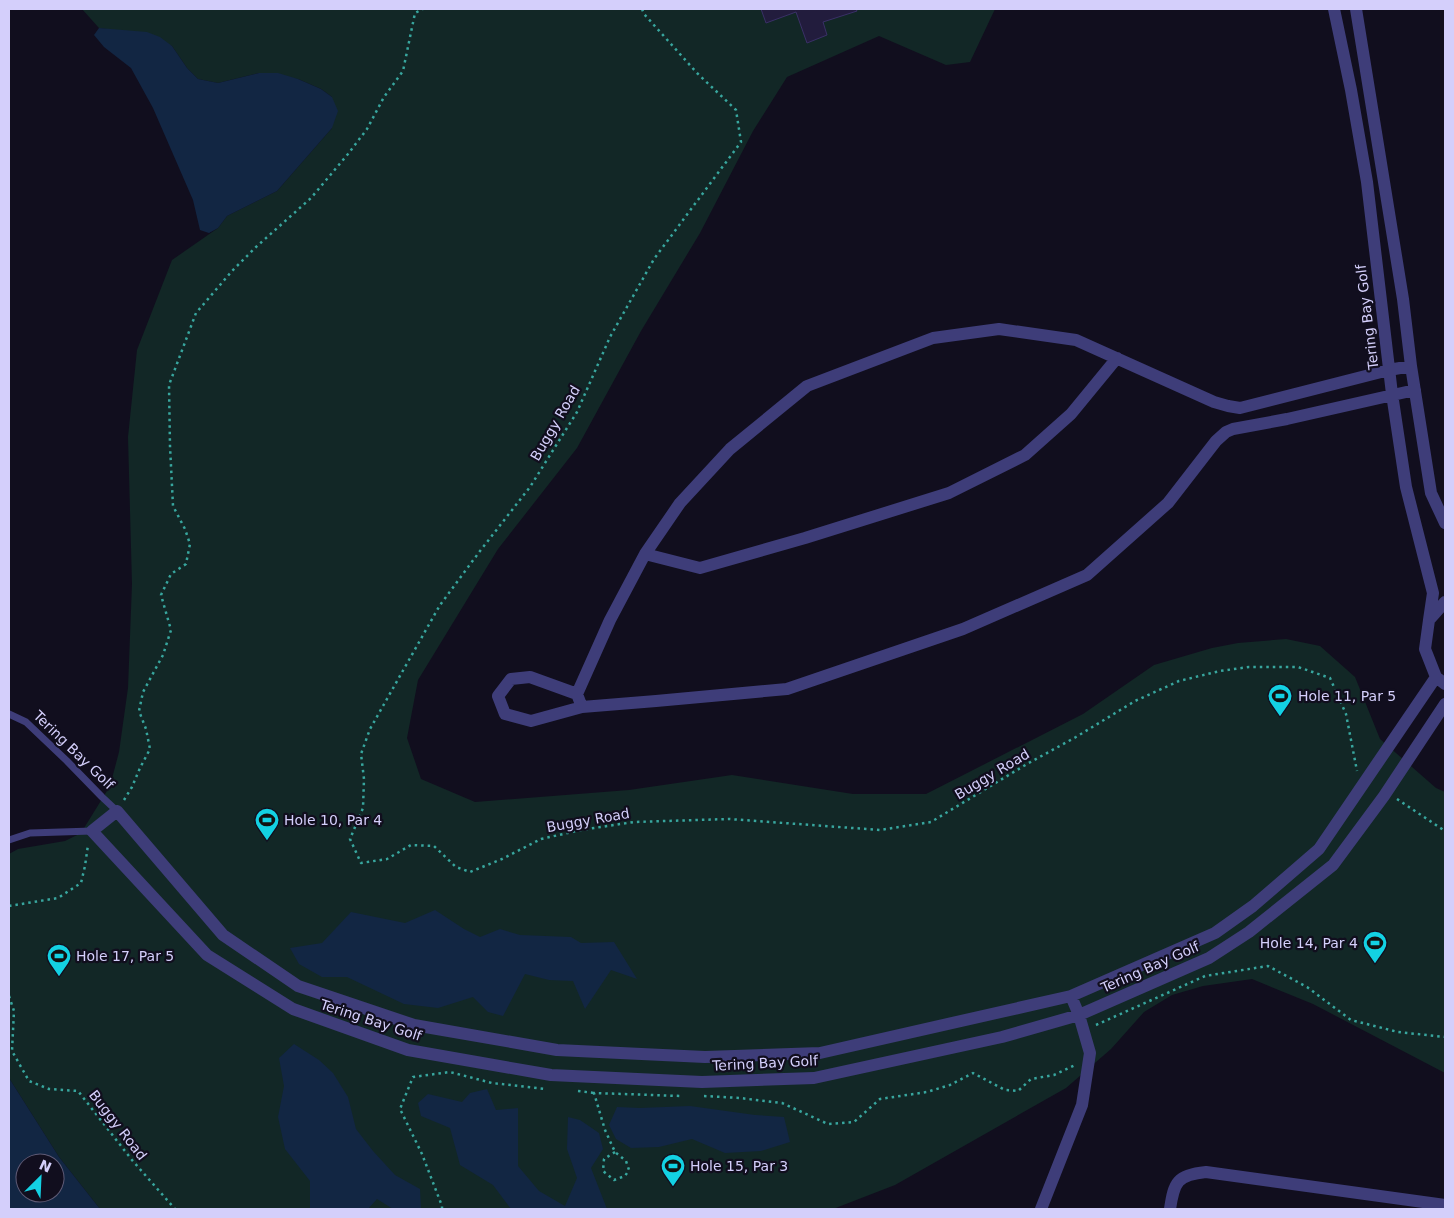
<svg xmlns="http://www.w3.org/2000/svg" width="1454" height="1218" font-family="'DejaVu Sans',sans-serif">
	<rect width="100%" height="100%" fill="#110e1e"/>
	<path fill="#122726" d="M82,9H995L970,62L946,65L879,36L787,77L753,131L700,233L641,331L577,448L498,549L418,680L407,738L421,779L475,802L629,790L732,775L853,794H926L1083,714L1154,665L1212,648L1238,643L1286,639L1320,646L1355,677L1380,739L1436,788L1445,792V1073L1313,1004L1252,979L1203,986L1172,995L1144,1012L1111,1049L1066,1088L895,1185L833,1209H100L59,1157L9,1078V854L18,849L65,841L81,833L110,786L119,752L128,688L132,584L128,437L137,350L172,260L218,228L227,216L277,191L332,128V97L321,89L298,79L259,73L218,83L198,79L187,68L172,46L114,30L99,28Z"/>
	<path fill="#122643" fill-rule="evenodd" d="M99,28L147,32L160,37L172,46L187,68L198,79L218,83L259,73H278L298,79L321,89L332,97L338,111L332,128L277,191L227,216L218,228L209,233L200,230L193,200L153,108L131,68L104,47L94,35Z
		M435,910L464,929L480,937L500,929L520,935L571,937L581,943L614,942L637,979L611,970L585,1009L573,981L549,980L525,974L503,1016L488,1012L473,997L438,1008L404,1004L347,977H322L299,964L290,948L322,943L351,912L405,923Z
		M294,1044L319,1060L333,1073L348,1097L356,1129L373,1151L395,1175L420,1189L421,1209H393L377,1199L368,1209H310V1181L285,1149L278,1117L284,1086L279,1058Z
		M9,1078L59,1157L100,1209H9ZM25,1163H55V1193H25Z
		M487,1089L496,1110L518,1108V1166L539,1191L565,1206L577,1178L567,1149L568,1117L580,1120L599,1133L603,1149L591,1168L607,1209H511L493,1185L460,1165L450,1128L421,1116L418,1103L428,1094L462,1102L470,1093Z
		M690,1106L755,1115L784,1117L790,1142L761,1151L725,1153L692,1139L659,1147L631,1148L616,1139L609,1125L617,1107L640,1108Z"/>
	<path fill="#221c3d" stroke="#3a3067" d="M761,9H856L857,11L823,22L827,35L807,43L796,12L766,23Z"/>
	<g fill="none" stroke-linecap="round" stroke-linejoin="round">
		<path stroke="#38a69e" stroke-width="2.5" stroke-dasharray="2.5 4" stroke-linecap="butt" d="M642,9L644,14L697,73L736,110L741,142L654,259L610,337L577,412L530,487L480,551L440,605L370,729L361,754L364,779L363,808L350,839L361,863L387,859L411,845L434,846L456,867L470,872L502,859L541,839L581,830L634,822L729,819L880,830L931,822L1027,764L1076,737L1135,701L1179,681L1220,671L1249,667H1298L1330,678L1346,714L1357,771
			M1397,799L1445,831
			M124,800L132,787L140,768L150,749L146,729L139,711L143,692L163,655L171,630L161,595L171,574L186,564L190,544L185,529L173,506L170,446L169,385L196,313L232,271L256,247L311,198L348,154L367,129L384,97L403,71L415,13L423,9
			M9,906L58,898L81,883L85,866L88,845
			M9,996L14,1011L12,1051L29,1081L49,1089L78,1091L132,1160L175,1209
			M1096,1025L1205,976L1268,966L1307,987L1351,1020L1398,1032L1445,1037
			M578,1091L594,1093
			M704,1096L740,1098L782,1103L828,1124L854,1122L880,1099L927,1092L950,1085L973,1073L1005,1090L1018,1091L1031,1079L1054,1075L1075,1065
			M615,1152L604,1159L603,1171L614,1180L625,1176L629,1170L626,1161L615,1152L605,1130L594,1093L681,1096
			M442,1209V1206L422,1154L400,1109L413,1077L450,1072L492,1083L546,1089"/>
		<path stroke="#3e3d79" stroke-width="7" d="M9,714L26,722L67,761L102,797L117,811
			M9,840L30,833L92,831"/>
		<path stroke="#3e3d79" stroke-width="12" d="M1334,9L1351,90L1367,182L1392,394L1406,487L1433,593L1429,620
			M1356,9L1403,299L1411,366L1431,493L1445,523
			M645,554L700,568L805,538L949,493L1025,455L1071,414L1117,358
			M1445,602L1429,620L1425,649L1436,677L1445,684
			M1436,677L1319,849L1253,906L1215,933L1071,996L820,1053L705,1057L557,1050L414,1025L298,986L223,935L117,811L92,831L207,955L293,1009L408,1050L551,1075L702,1082L814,1078L1002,1037L1079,1015L1209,958L1249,932L1333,865L1384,796L1445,704
			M577,694L530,677L511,679L498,696L505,714L531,721L582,707L656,701L787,689L963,629L1087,575L1168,503L1216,441L1226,432L1233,429L1287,419L1415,390
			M580,702L577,694L610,620L645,554L680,503L730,449L807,386L933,338L999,329L1076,340L1214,402L1228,406L1240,408L1389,370L1411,366
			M1041,1209L1082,1105L1090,1053L1079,1015L1071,996
			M1170,1209C1174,1182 1177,1175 1206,1172L1445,1205"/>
	</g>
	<defs>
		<symbol id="stadium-pin" viewBox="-11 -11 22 30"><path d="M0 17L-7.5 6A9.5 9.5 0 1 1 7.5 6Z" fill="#13d1e3" stroke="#110e1e"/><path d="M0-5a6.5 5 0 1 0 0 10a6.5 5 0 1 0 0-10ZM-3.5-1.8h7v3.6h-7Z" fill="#111"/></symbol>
	</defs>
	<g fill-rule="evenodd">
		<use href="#stadium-pin" x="1266" y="682" width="28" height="38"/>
		<use href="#stadium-pin" x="253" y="806" width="28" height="38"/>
		<use href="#stadium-pin" x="1361" y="929" width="28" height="38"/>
		<use href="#stadium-pin" x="45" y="942" width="28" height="38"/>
		<use href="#stadium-pin" x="659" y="1152" width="28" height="38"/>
	</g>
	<g text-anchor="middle" stroke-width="4.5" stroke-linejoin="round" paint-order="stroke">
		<g font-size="14" fill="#d4cffb" stroke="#110e1e">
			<text transform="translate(1367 317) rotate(-97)" y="5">Tering Bay Golf</text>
			<text transform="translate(555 423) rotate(-60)" y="5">Buggy Road</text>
			<text transform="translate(74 750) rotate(44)" y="5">Tering Bay Golf</text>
			<text transform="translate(992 774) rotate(-31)" y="5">Buggy Road</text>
			<text transform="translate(588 820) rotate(-10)" y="5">Buggy Road</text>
			<text transform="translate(1150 967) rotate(-24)" y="5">Tering Bay Golf</text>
			<text transform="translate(371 1020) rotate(18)" y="5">Tering Bay Golf</text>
			<text transform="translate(765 1063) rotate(-3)" y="5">Tering Bay Golf</text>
			<text transform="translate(118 1125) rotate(52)" y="5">Buggy Road</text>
		</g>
		<g font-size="14" fill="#d4cffb" stroke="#110e1e" text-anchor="start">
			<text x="1298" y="701">Hole 11, Par 5</text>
			<text x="284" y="825">Hole 10, Par 4</text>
			<text x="1358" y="948" text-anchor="end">Hole 14, Par 4</text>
			<text x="76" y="961">Hole 17, Par 5</text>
			<text x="690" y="1171">Hole 15, Par 3</text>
		</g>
	</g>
	<rect width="1454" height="1218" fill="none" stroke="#d4cffb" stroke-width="20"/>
	<g transform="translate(40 1178) rotate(24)"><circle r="24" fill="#110e1e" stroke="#5f5b76"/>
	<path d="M0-4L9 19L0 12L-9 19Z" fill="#13d1e3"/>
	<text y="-8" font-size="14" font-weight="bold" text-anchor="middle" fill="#d4cffb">N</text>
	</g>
</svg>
